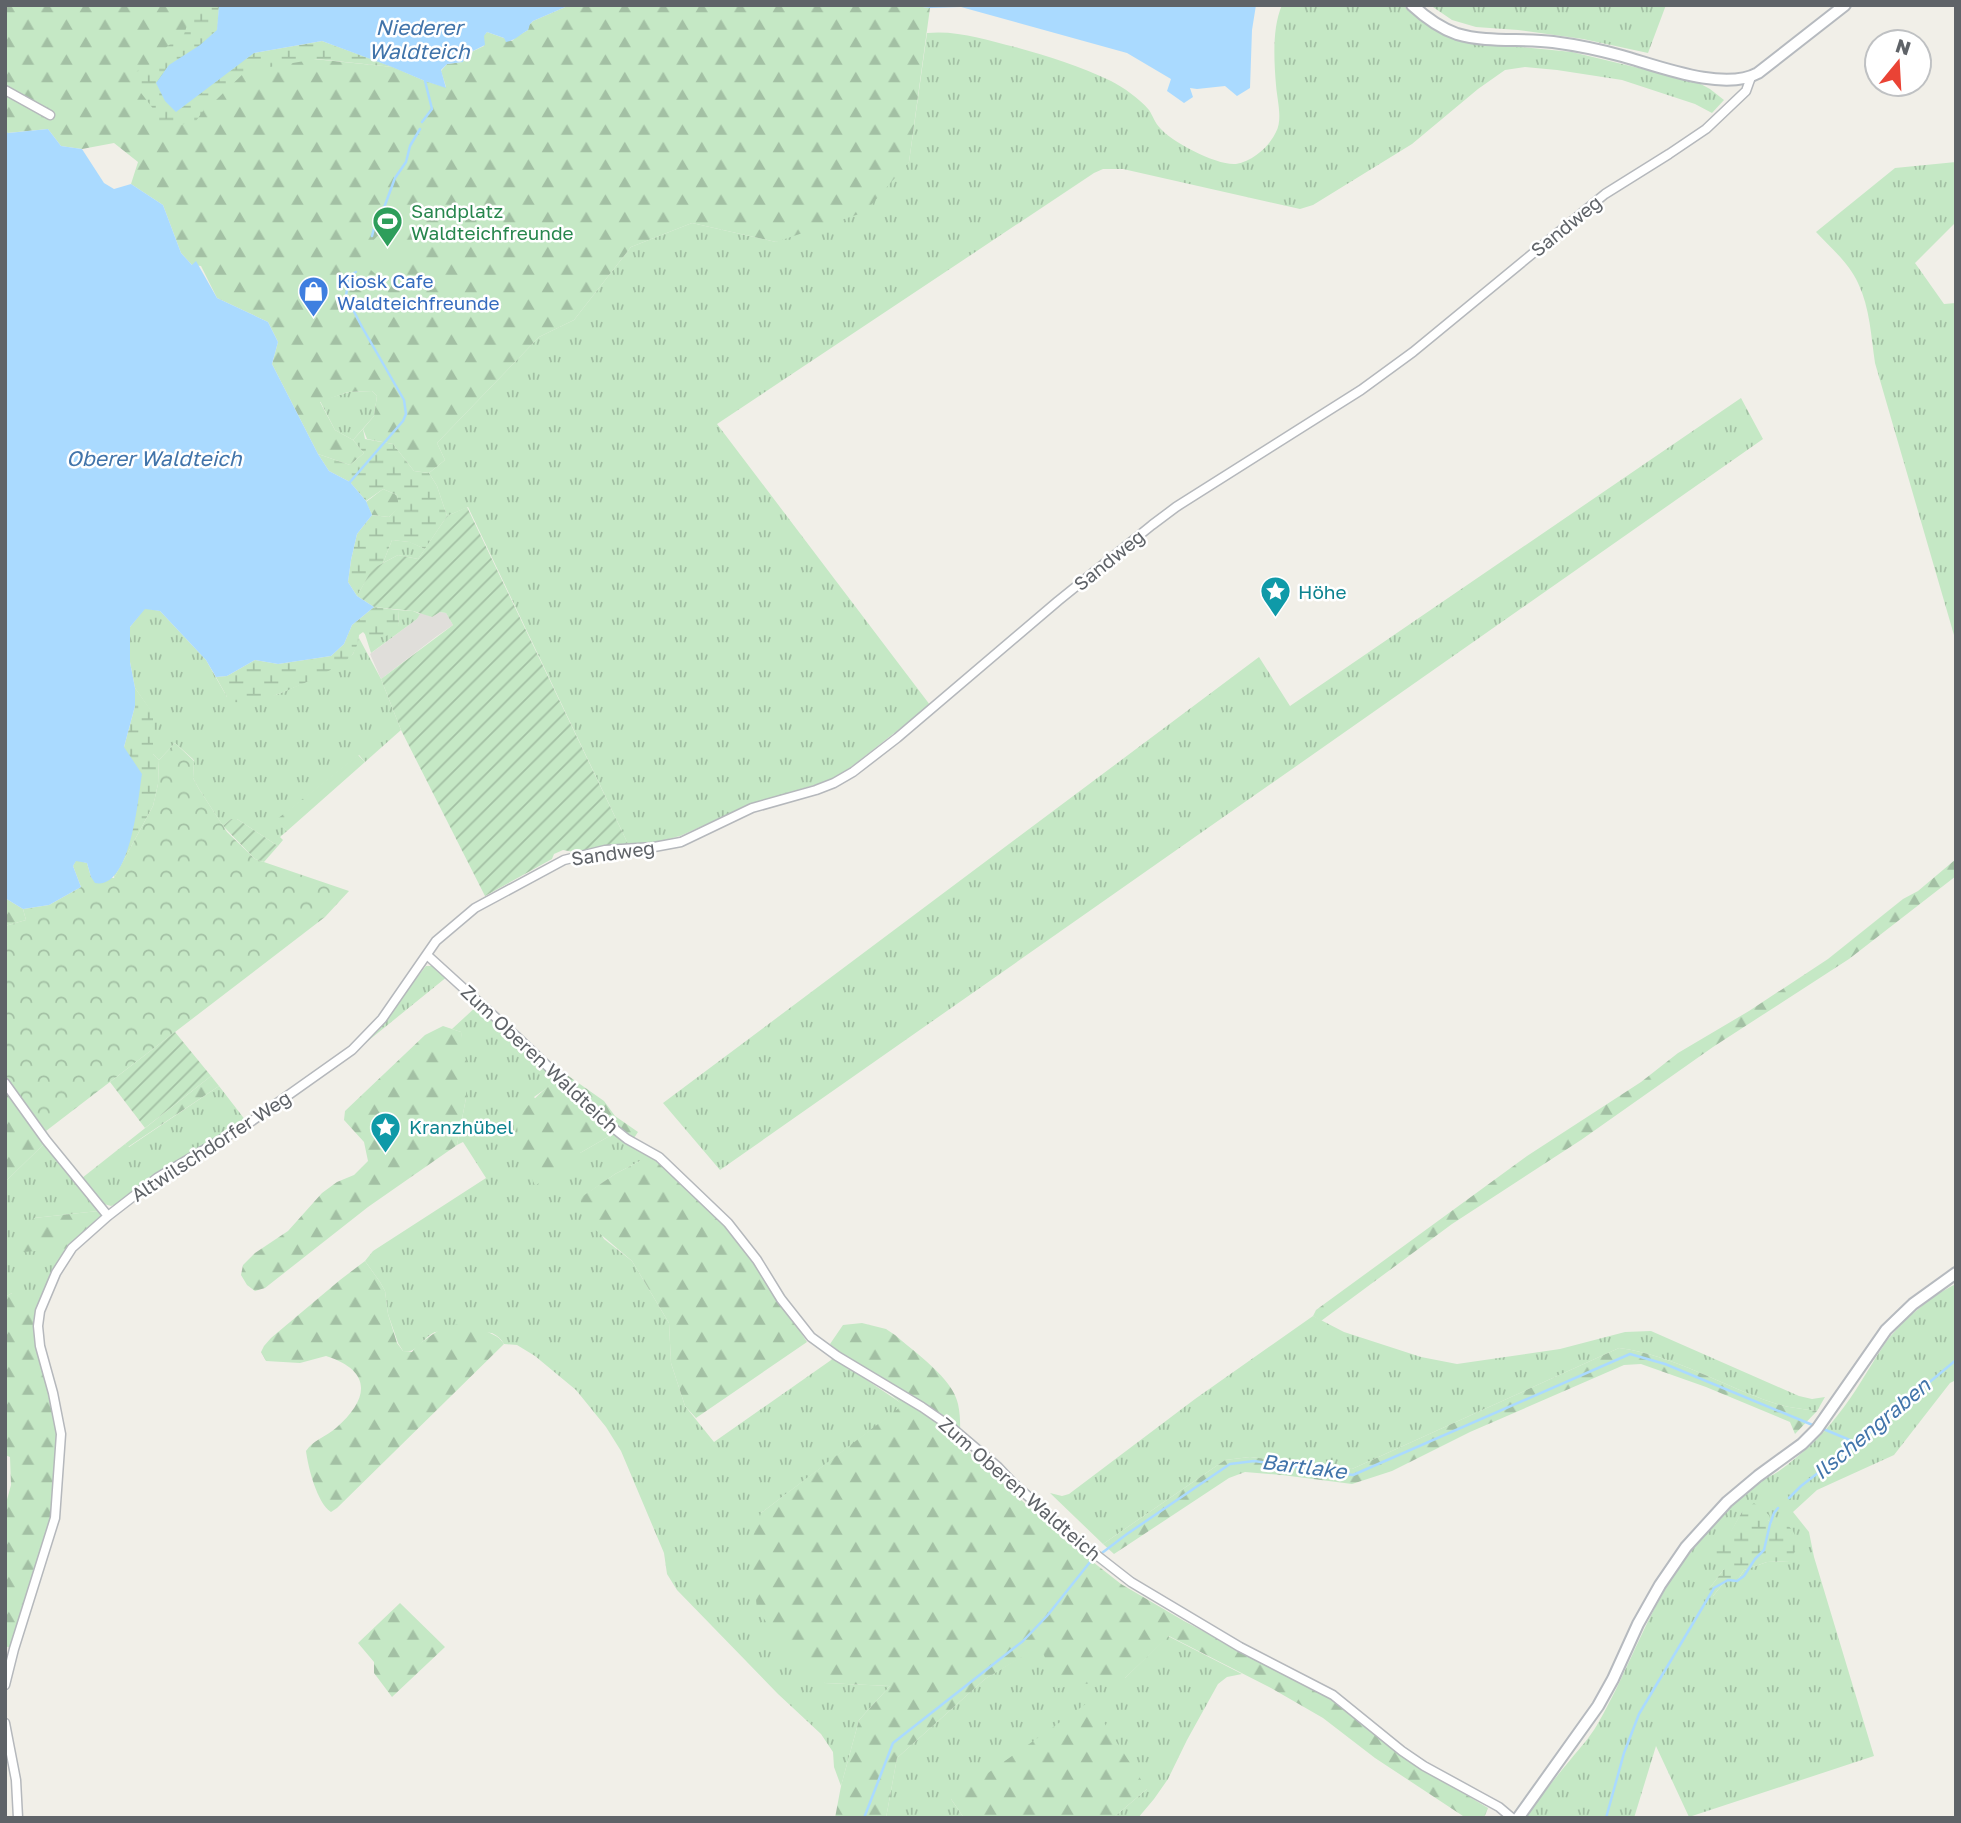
<svg xmlns="http://www.w3.org/2000/svg" width="1961" height="1823" font-family="'Golos Text',sans-serif">
	<defs>
		<pattern id="grass-tufts" width="24" height="20" patternUnits="userSpaceOnUse" patternTransform="scale(1.75)"><rect width="24" height="20" fill="#c5e8c5"/><path d="M3 7l-1-3M5 7V3M7 7l1-3M15 17l-1-3M17 17v-4M19 17l1-3" fill="none" stroke="#a3c0a4"/></pattern>
		<pattern id="forest-firs" width="22" height="20" patternUnits="userSpaceOnUse" patternTransform="scale(1.75)"><rect width="22" height="20" fill="#c5e8c5"/><path d="M5 1l3.5 6h-7zM16 11l3.5 6h-7z" fill="#a3c0a4"/></pattern>
		<pattern id="wetland-marsh" width="20" height="14" patternUnits="userSpaceOnUse" patternTransform="scale(1.75)"><rect width="20" height="14" fill="#c5e8c5"/><path d="M1 5h8M5 5V1M11 12h8M15 12V8" fill="none" stroke="#a3c0a4"/></pattern>
		<pattern id="park-crowns" width="20" height="18" patternUnits="userSpaceOnUse" patternTransform="scale(1.75)"><rect width="20" height="18" fill="#c5e8c5"/><path d="M2 6a3 3 0 1 1 6 0M12 15a3 3 0 1 1 6 0" fill="none" stroke="#a3c0a4"/></pattern>
		<pattern id="garden-furrows" width="10" height="10" patternUnits="userSpaceOnUse" patternTransform="scale(1.75)"><rect width="10" height="10" fill="#c5e8c5"/><path d="M-1 1l2-2M0 10L10 0M9 11l2-2" fill="none" stroke="#a3c0a4"/></pattern>
	</defs>
	<rect width="100%" height="100%" fill="#f1efe8"/>
	<path fill="#e0deda" d="M420,612L432,617L440,612L446,613L453,625L437,636L381,679L370,654L417,619Z"/>
	<path fill="url(#grass-tufts)" fill-rule="evenodd" d="M1282,5H1402L1436,30L1459,41L1572,52L1697,82L1710,89L1724,100L1712,113L1695,104L1622,80L1557,70L1525,67L1505,70L1478,89L1412,144L1313,205L1300,209L1123,169H1103L1094,173L717,424L930,705L842,774L821,783L751,804L680,836L653,843L629,846L468,507L447,516L437,486L429,473L445,460L437,443L539,337L574,320L631,247L692,223L776,242L909,162L927,33C957,30 987,40 1015,47C1048,56 1080,66 1111,81C1124,88 1139,98 1149,110C1153,116 1155,123 1160,128C1171,142 1218,166 1236,164C1253,161 1269,147 1276,132C1283,119 1277,99 1276,85C1274,60 1272,28 1282,5Z
		M1430,5H1666L1648,53L1583,39L1518,30L1476,27L1452,20Z
		M1956,162V222L1915,263L1944,304L1956,303V642L1875,363C1871,336 1870,308 1858,283C1849,263 1830,247 1816,232L1895,168Z
		M372,391L377,396L374,416L353,440L335,430L320,401L349,392Z
		M1741,398L1763,439L720,1170L663,1103L1259,657L1290,706Z
		M392,540L410,542L425,549L418,559L398,555L383,563Z
		M145,608L160,611L206,660L227,697L276,695L306,682L339,664L353,654L359,638L381,679L401,730L365,762L359,755L277,820L287,831L280,837L283,840L278,846L237,819H231L223,826L199,789L193,778L194,760L175,743L159,760L153,754V714L135,688L130,662V627Z
		M398,610L413,611L420,614L417,619L371,653L364,631L399,625Z
		M426,966H435L448,976L363,1045Z
		M478,1005L558,1080L534,1097L580,1153L613,1134L659,1161H640L615,1174L581,1198L604,1239L632,1261L669,1323L671,1363L685,1406L714,1442L834,1358L904,1405L761,1513L825,1683L890,1686L859,1720L841,1786L834,1767L833,1752L821,1734L778,1694L677,1590L667,1574L664,1553L621,1451L606,1427L576,1390L535,1356L517,1345L504,1344C501,1339 498,1336 492,1333C487,1332 439,1330 435,1332C423,1337 416,1355 403,1351L398,1343L388,1314L385,1291L380,1282L365,1261L373,1251L486,1178L463,1142L457,1145L466,1098L461,1032L452,1029Z
		M219,1086L246,1121L155,1174L117,1204L111,1206L104,1204L82,1178L125,1144L129,1147Z
		M45,1143L98,1211L34,1218L72,1248L40,1311L12,1293L5,1297V1182Z
		M1956,1284V1380L1950,1383L1894,1455L1817,1490L1793,1512L1809,1532L1814,1557L1874,1756L1689,1817L1656,1746L1634,1818H1526C1540,1797 1555,1778 1571,1759C1580,1748 1590,1737 1597,1725C1630,1669 1649,1604 1690,1553C1709,1530 1732,1501 1756,1484C1763,1479 1772,1476 1779,1471C1801,1455 1821,1437 1837,1416C1855,1394 1868,1369 1884,1345C1899,1323 1932,1295 1956,1284ZM1742,1512L1768,1520L1772,1524L1790,1561L1767,1562L1744,1570L1737,1581L1726,1580L1713,1596L1709,1589L1724,1569L1731,1532Z
		M1313,1316L1344,1332L1421,1357L1457,1364L1560,1349L1625,1332L1651,1331L1799,1396L1812,1399L1825,1397L1817,1411C1803,1409 1788,1408 1774,1403C1722,1386 1674,1355 1619,1348L1352,1469L1250,1457L1225,1460L1103,1544L1050,1493L1062,1496L1069,1494L1195,1399Z
		M1168,1636L1242,1674L1227,1677L1218,1684L1187,1740L1168,1779L1154,1799L1138,1818H1113L1147,1789L951,1799L964,1818H886L897,1758L985,1679L1040,1645L1125,1678Z"/>
	<path fill="url(#forest-firs)" d="M5,5H219L217,30L254,53L393,67L425,81L446,87L441,71L447,64L463,62L465,55L484,46V35L487,32L512,41L516,37L528,30L529,25L533,21L570,5H908L930,8L909,162L865,212L776,242L692,223L631,247L574,320L539,337L437,443L445,460L429,473L414,471L393,444L367,439L363,429L374,416L377,396L372,391L348,392L320,402L335,430L353,440L364,453L350,465L318,454L272,364L278,342L268,322L217,298L201,266L192,265L181,253L163,205L131,184L138,162L114,143L82,149L61,146L48,129L7,133L5,131Z
		M383,489L397,495L400,507L389,517L372,515L366,502Z
		M358,755L365,762L287,831L276,820Z
		M1956,859V876L1849,959L1713,1047L1581,1140L1452,1224L1321,1321L1313,1316L1316,1310L1527,1156L1641,1082L1678,1053L1749,1011L1828,959L1903,899L1918,891Z
		M5,898L23,909L26,920L5,926Z
		M443,1026L461,1032L466,1061V1098L457,1145L368,1207L265,1288L255,1291L247,1285L241,1275L243,1265L255,1253L288,1231L322,1193L337,1182L354,1175L368,1161L364,1142L344,1120L345,1111L425,1035Z
		M567,1075L604,1101L615,1116L638,1132L634,1138L613,1134L580,1153L535,1186L521,1152L516,1120C531,1102 545,1085 567,1075Z
		M211,1076L219,1086L128,1147L125,1144Z
		M5,1091L45,1143L5,1182Z
		M640,1161H659L727,1226L744,1247L807,1342L696,1418L685,1406L671,1363L669,1323L632,1261L585,1221L580,1198L615,1174Z
		M98,1211L104,1218L72,1248L11,1253L8,1247L34,1218Z
		M365,1261L380,1282L385,1291L388,1314L397,1343L403,1351L412,1352C418,1344 422,1342 429,1337C449,1322 457,1322 481,1330C491,1333 499,1336 504,1344L337,1508L331,1512C317,1503 308,1467 306,1451C313,1440 326,1437 336,1428C369,1399 373,1371 326,1356L300,1363L266,1361L261,1352L264,1346L271,1338L340,1280Z
		M12,1293H25L40,1311L38,1326L61,1434L55,1518L14,1649L5,1646V1507L11,1485L10,1457L5,1455V1297Z
		M862,1323L886,1329L895,1335C914,1352 953,1378 958,1404C961,1417 960,1431 960,1444L1065,1540L1121,1584L1184,1621L1337,1702L1425,1770L1488,1808L1484,1818H1466L1375,1758L1323,1718L1271,1688L1169,1636L1125,1678L1058,1688L1040,1646L985,1679L897,1758L886,1818H835L841,1786L859,1720L890,1686L825,1683L788,1652L757,1609L750,1545L761,1513L903,1405L830,1344L843,1325Z
		M1619,1348C1674,1355 1722,1386 1774,1403C1788,1408 1803,1409 1817,1411L1795,1434L1790,1422L1706,1387L1641,1364L1624,1365L1470,1432L1392,1471L1352,1484L1282,1475L1245,1472L1229,1478L1114,1554L1103,1544L1225,1460L1250,1457L1352,1469Z
		M400,1603L445,1647L392,1697L374,1673V1662L358,1643Z
		M1090,1701L1147,1789L1113,1818H964L951,1799Z"/>
	<path fill="url(#wetland-marsh)" d="M193,5H219L217,30L200,45L169,65L156,83L176,112L254,53L322,41L393,67L316,59L246,71L216,100L205,108L196,121L165,129L152,123L151,118L154,110C141,91 117,72 155,63C159,53 170,41 181,40C188,30 187,17 193,5Z
		M363,429L365,439L393,444L414,471L429,473L437,486L447,516L425,549L409,542L392,540L383,563L372,570L357,596L348,582L351,560L357,534L372,515L389,517L399,507L397,495L383,489L366,501L350,482L329,471L318,454L350,465L364,453L353,440Z
		M374,607L398,610L399,625L386,636L369,638L363,632L359,635C359,640 356,650 352,655C340,669 272,699 254,702C247,703 239,702 232,702L227,697L216,677L227,676L255,660L278,664L331,656L344,644L352,625Z
		M135,688L153,713V754L159,760L158,784L153,806L114,878L124,747L135,706Z
		M1754,1503L1770,1516L1768,1520L1772,1524L1786,1523L1793,1531L1799,1544L1790,1561L1767,1562L1744,1570L1737,1581L1726,1580L1713,1596L1708,1597L1709,1589L1724,1569L1715,1557L1714,1535L1721,1529L1731,1531L1742,1512Z"/>
	<path fill="url(#park-crowns)" d="M175,743L194,761L193,778L199,789L227,832L255,859L349,891L325,917L46,1131L5,1075V926L26,920L23,909L49,905L81,887L73,866L76,860L87,863L91,877L114,878L153,806L158,784L159,760Z"/>
	<path fill="url(#garden-furrows)" d="M467,507L629,846L574,852L563,850L554,854L552,859L485,896L401,730L381,679L453,625L446,613L440,612L432,617L413,611L374,607L357,596L372,569L398,555L418,559L447,516Z
		M231,819H237L278,846L264,862L255,859L223,826Z
		M175,1032L211,1076L145,1128L110,1082Z"/>
	<path fill="#c5e8c5" d="M382,231L407,254L394,268L369,245Z
		M368,250L393,272L384,282L359,259Z"/>
	<path fill="#aadaff" d="M219,5H570L533,21L530,24L528,30C521,34 514,41 506,42L504,38L487,32L484,36L485,45L465,55L463,62L447,64L441,70L446,88L425,81L392,67L322,41L254,53L176,112L165,101L156,83L169,65L200,45L217,30Z
		M908,5H1256L1252,30L1250,88L1237,96L1225,86L1197,89L1190,88L1193,97L1184,103L1167,91L1171,79L1127,53L961,7L930,8Z
		M48,129L61,146L82,149L104,183L114,189L131,184L163,205L181,253L192,265L196,261L217,298L268,322L278,342L272,364L318,454L329,471L350,482L366,501L372,515L357,534L351,560L348,582L357,596L374,607L352,625L344,644L331,656L278,664L255,660L227,676L216,677L206,660L160,611L145,609L130,627V662L135,688V706L124,747L142,774C138,798 131,890 95,883L91,877L87,863L76,861L73,866L81,887L49,905L23,909L5,898V131L8,133Z"/>
	<g fill="none" stroke-linecap="round" stroke-linejoin="round">
		<path stroke="#aadaff" stroke-width="2.5" d="M422,122L432,109L425,81
			M372,236L376,221L385,205L395,178L406,162L410,146L420,129
			M350,482L403,421L406,414L404,400L362,327L346,296L349,276L356,272
			M1821,1428L1857,1443
			M1789,1498L1801,1486L1857,1443L1956,1360
			M864,1818L893,1743L1023,1641L1047,1616L1090,1562L1127,1534L1230,1464L1254,1461L1353,1475L1630,1354L1665,1364L1815,1426
			M1606,1818L1624,1753L1639,1714L1714,1588L1728,1580L1737,1581L1744,1576L1755,1559L1764,1550L1770,1524L1774,1513L1778,1508"/>
		<defs>
			<path id="street" d="M5,90L50,115
				M427,955L516,1036L607,1123L627,1139L659,1157L728,1223L757,1260L781,1299L811,1337L837,1356L922,1407L951,1427L998,1467L1012,1482L1076,1539L1131,1582L1240,1647L1333,1695L1402,1751L1424,1766L1477,1795L1499,1807L1512,1818
				M5,1083L46,1140L108,1216
				M5,1685L14,1649L55,1518L61,1434L53,1393L40,1346L38,1326L40,1311L56,1273L72,1248L108,1216L157,1178L249,1123L352,1050L382,1019L436,941L475,908L564,860L605,850L654,847L681,842L752,808L816,790L834,783L853,772L897,738L1058,601L1152,525L1176,507L1361,390L1413,352L1605,194L1669,154L1706,129L1746,91L1751,77
				M5,1723L16,1780L18,1818"/>
			<path id="secondary" d="M1412,5C1425,17 1440,28 1457,34C1487,43 1522,38 1553,42C1576,45 1600,50 1622,56C1658,66 1724,92 1758,73L1845,5
				M1518,1818L1598,1706L1613,1679L1638,1624L1660,1585L1686,1547L1727,1502L1758,1476L1802,1444L1817,1429L1886,1330L1913,1304L1956,1273"/>
		</defs>
		<use href="#street" stroke="#b5b8bc" stroke-width="11"/>
		<use href="#secondary" stroke="#b6babf" stroke-width="14"/>
		<use href="#street" stroke="#fff" stroke-width="8"/>
		<use href="#secondary" stroke="#fff" stroke-width="10"/>
	</g>
	<defs>
		<symbol id="stadium-pin" viewBox="-11 -11 22 30"><path d="M0 17L-7.5 6A9.5 9.5 0 1 1 7.5 6Z" fill="#2e9e5b" stroke="#fff"/><path d="M0-5a6.5 5 0 1 0 0 10a6.5 5 0 1 0 0-10ZM-3.5-1.8h7v3.6h-7Z" fill="#fff"/></symbol>
		<symbol id="shop-pin" viewBox="-11 -11 22 30"><path d="M0 17L-7.5 6A9.5 9.5 0 1 1 7.5 6Z" fill="#3f7fe0" stroke="#fff"/><path d="M-5-2.5h2.3a2.7 3.5 0 0 1 5.4 0H5L5.5 6h-11ZM-1.5-2.5h3a1.5 2.3 0 0 0-3 0Z" fill="#fff"/></symbol>
		<symbol id="sight-pin" viewBox="-11 -11 22 30"><path d="M0 17L-7.5 6A9.5 9.5 0 1 1 7.5 6Z" fill="#0f9aa8" stroke="#fff"/><path d="M0-6L1.8-2.2L6-1.7L2.9 1.2L3.7 5.4L0 3.3L-3.7 5.4L-2.9 1.2L-6-1.7L-1.8-2.2Z" fill="#fff"/></symbol>
	</defs>
	<g fill-rule="evenodd">
		<use href="#stadium-pin" x="370" y="204" width="35" height="47"/>
		<use href="#shop-pin" x="296" y="274" width="35" height="47"/>
		<use href="#sight-pin" x="1258" y="574" width="35" height="47"/>
		<use href="#sight-pin" x="368" y="1110" width="35" height="47"/>
	</g>
	<g text-anchor="middle" stroke-width="5" stroke-linejoin="round" paint-order="stroke">
		<g font-size="19" fill="#27864d" stroke="#fff" text-anchor="start">
			<text x="411" y="218">Sandplatz<tspan x="411" dy="22">Waldteichfreunde</tspan></text>
		</g>
		<g font-size="19" fill="#5f6368" stroke="#fff">
			<text transform="translate(1566 226) rotate(-39)" y="7">Sandweg</text>
			<text transform="translate(1109 560) rotate(-39)" y="7">Sandweg</text>
			<text transform="translate(613 853) rotate(-8)" y="7">Sandweg</text>
			<text transform="translate(540 1059) rotate(43)" y="7">Zum Oberen Waldteich</text>
			<text transform="translate(211 1146) rotate(-33)" y="7">Altwilschdorfer Weg</text>
			<text transform="translate(1020 1489) rotate(41)" y="7">Zum Oberen Waldteich</text>
		</g>
		<g font-size="19" fill="#366cbe" stroke="#fff" text-anchor="start">
			<text x="337" y="288">Kiosk Cafe<tspan x="337" dy="22">Waldteichfreunde</tspan></text>
		</g>
		<g font-size="19" fill="#0d838f" stroke="#fff" text-anchor="start">
			<text x="1298" y="599">Höhe</text>
			<text x="409" y="1134">Kranzhübel</text>
		</g>
		<g font-size="21" font-style="italic" fill="#4174aa" stroke="#fff">
			<text x="419" y="35">Niederer<tspan x="419" dy="24">Waldteich</tspan></text>
			<text x="154" y="466">Oberer Waldteich</text>
			<text transform="translate(1872 1429) rotate(-40)" y="7">Ilschengraben</text>
			<text transform="translate(1304 1467) rotate(7)" y="7">Bartlake</text>
		</g>
	</g>
	<rect width="1961" height="1823" fill="none" stroke="#5f6368" stroke-width="14"/>
	<g transform="translate(1898 63) rotate(18)"><circle r="33" fill="#ffffff" stroke="#bfc1c3" stroke-width="2"/>
	<path d="M0-5L12 26L0 18L-12 26Z" fill="#ea4335"/>
	<text y="-10" font-size="19" font-weight="bold" text-anchor="middle" fill="#5f6368">N</text>
	</g>
</svg>
